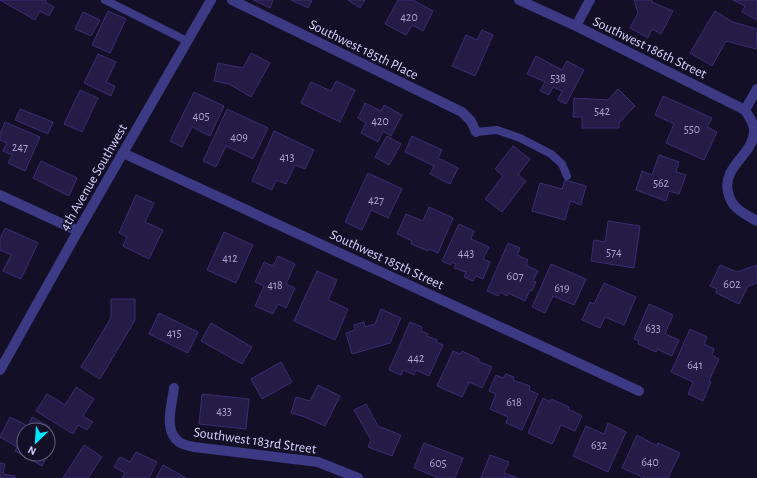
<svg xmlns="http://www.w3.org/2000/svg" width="757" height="478" font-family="'Alegreya Sans',sans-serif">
	<rect width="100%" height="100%" fill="#130f26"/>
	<path fill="#241b47" stroke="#3b2d73" d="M0,0H46L45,2L54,7L49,16L40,11L35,20Z
		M253,0H273L270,8Z
		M291,0H312L308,8Z
		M348,0H365L360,8Z
		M398,0H413L433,11L423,31L412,25L406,35L385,24Z
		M634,0H652V2L673,11L661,34L652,29L648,38L630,28L638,13Z
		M733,0H757V20L742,12L745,6Z
		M108,11L126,19L110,53L92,45Z
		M715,11L733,22L757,29L756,49L726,41L712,66L690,53Z
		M83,12L100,20L91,36L75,29Z
		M482,30L493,35L475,76L452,66L466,35L477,40Z
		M251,53L270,63L251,97L229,84L214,81L218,63L243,68Z
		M98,54L116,62L106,82L115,86L111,96L84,83Z
		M536,56L562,70L567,61L584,70L566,104L558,100L562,91L553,87L549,95L540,91L545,82L527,74Z
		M336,81L355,90L340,122L301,103L311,82L331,91Z
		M618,89L635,106L619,123V128H582V117H573L574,98L608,100Z
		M80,90L98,98L82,132L64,124Z
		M194,92L224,106L210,136L192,127L182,147L170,141Z
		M663,96L712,118L707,127L717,132L704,160L666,143L674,124L655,115Z
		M365,103L381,111L384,105L402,115L391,136L383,131L378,142L361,133L366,123L358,118Z
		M20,109L53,122L48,134L15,120Z
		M227,109L268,128L253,159L226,146L216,167L203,161Z
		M5,122L40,137L25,171L8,163L12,155L3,151L7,143L0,140V134Z
		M274,131L314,150L305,169L295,165L286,184L276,180L272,190L252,181Z
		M387,136L401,144L389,165L375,157Z
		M412,136L442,150L438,158L458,168L450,184L430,174L434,166L405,152Z
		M513,146L530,159L518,175L526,181L502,212L485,199L503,176L495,169Z
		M659,155L679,162L676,172L686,175L679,194L669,191L666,201L636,190L642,171L652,175Z
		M41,161L77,178L69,196L33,178Z
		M368,173L402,189L388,218L371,210L362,230L345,222Z
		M565,180L586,186L581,205L570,201L565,220L532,211L540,183L562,189Z
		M136,195L154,203L145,222L163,230L149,259L123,246L127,237L119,233Z
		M429,207L453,218L438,253L429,249L428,251L411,244L412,241L397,234L406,214L423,221Z
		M608,221L640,226L634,268L591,261L594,240L605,242Z
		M459,224L474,231L471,239L489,247L483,259L490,262L483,279L476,276L473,281L464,277L466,272L454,268L456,264L452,262L451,265L442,261Z
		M5,228L38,243L21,279L3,271L11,255L0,250V239Z
		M224,232L253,245L236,283L207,270Z
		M508,243L520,248L517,255L528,260L526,265L538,271L533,281L536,282L532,291L530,290L525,301L508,293L507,296L500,292L498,296L487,291Z
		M278,256L295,264L286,284L295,288L286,308L278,304L273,314L255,306L264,286L255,282L264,262L273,266Z
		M551,264L586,279L574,305L553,296L545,313L532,307Z
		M720,265L737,272L757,265V283L748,286L739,304L716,293L717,289L710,286Z
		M317,271L337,280L328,300L348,309L335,340L294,321Z
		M604,283L636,297L624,325L605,317L600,328L582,320L590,302L594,304Z
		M111,299H135V320L100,379L81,367L111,318Z
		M649,304L673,315L665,334L679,340L672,356L657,349L656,352L638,344L639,341L634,339Z
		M381,309L401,318L390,343L352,354L346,333L355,330L354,325L364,322L365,327L375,324Z
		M159,313L198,332L188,353L149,334Z
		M410,322L422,327L421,331L428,334L427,336L437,340L436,342L443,345L429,376L416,370L414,375L403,370L401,375L389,370Z
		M211,323L252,347L242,364L201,341Z
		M690,329L707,337L704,344L714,349L712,355L719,359L709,381L711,382L703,401L688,394L693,382L671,372Z
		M453,351L460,354L462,351L479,359L478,361L492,367L482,388L469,382L462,397L437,386Z
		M281,362L292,382L262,399L251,379Z
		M506,374L514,377L513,380L530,386L529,390L538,394L522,430L506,423L508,417L490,409L496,394L489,391L496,375L503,378Z
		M318,385L340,396L325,426L305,417L291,413L296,397L310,401Z
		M76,387L94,399L83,416L93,422L87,430L78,425L73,434L36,411L47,394L65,405Z
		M202,394L249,399L246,429L199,424Z
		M543,398L550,402L551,399L569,407L568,409L582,416L575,431L561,425L552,444L528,433Z
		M366,404L378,426L401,435L392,456L368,447L371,440L354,410Z
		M10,417L28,426L32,417L50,427L48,432V430H24V454H48V436L55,440L42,466L15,451L17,447L0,437Z
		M608,423L626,432L608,472L573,456L586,426L604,434Z
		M637,435L657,446L658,443L680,453L668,478H645L622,468Z
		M424,443L463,458L455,478H439L414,468Z
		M84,445L102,457L88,478H63Z
		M136,452L157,462L149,478H122L125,473L114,467L120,457L130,462Z
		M490,455L509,462L504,473L518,478H481Z
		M0,463L5,464L3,474L15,476V478H0Z
		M163,465L186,478H156Z"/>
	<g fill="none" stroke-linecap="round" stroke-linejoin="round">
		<path stroke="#3d3a85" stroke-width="8" d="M105,0L187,41
			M476,132L497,130L520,138L551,154L562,164L567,176"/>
		<path stroke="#3d3a85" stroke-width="10" d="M232,0L462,112L471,121L476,132
			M519,0L576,26L745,110
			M576,26L590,0
			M745,110C749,117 755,124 754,132C753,155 722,166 728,192C731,208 743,213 757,221
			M745,110L757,89
			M123,153L639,391
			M0,195L78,231
			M174,388C172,405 163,430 179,442C183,445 190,446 194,447L318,462L358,478"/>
		<path stroke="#3d3a85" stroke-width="10" d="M0,370L78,231L211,0"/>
	</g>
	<g text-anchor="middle" stroke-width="3" stroke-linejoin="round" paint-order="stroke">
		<g font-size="12" fill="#aca6d1">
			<text x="409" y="21">420</text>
			<text x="558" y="82">538</text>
			<text x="602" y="115">542</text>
			<text x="201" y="120">405</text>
			<text x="380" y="125">420</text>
			<text x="692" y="133">550</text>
			<text x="239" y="141">409</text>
			<text x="20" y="151">247</text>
			<text x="287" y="161">413</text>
			<text x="661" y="187">562</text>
			<text x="376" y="204">427</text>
			<text x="614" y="256">574</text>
			<text x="466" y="257">443</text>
			<text x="230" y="262">412</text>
			<text x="515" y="280">607</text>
			<text x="732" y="288">602</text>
			<text x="275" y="289">418</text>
			<text x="562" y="292">619</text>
			<text x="653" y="332">633</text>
			<text x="174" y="337">415</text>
			<text x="416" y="362">442</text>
			<text x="695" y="369">641</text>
			<text x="514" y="406">618</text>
			<text x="224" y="415">433</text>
			<text x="599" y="449">632</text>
			<text x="650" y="466">640</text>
			<text x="438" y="467">605</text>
		</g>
		<g font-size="14" fill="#d9d4ff" stroke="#130f26">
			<text transform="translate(650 47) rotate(26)" y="5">Southwest 186th Street</text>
			<text transform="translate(364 49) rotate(26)" y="5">Southwest 185th Place</text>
			<text transform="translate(93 177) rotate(-60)" y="5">4th Avenue Southwest</text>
			<text transform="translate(387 259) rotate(25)" y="5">Southwest 185th Street</text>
			<text transform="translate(255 440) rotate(8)" y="5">Southwest 183rd Street</text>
		</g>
	</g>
	<g transform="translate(36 442) rotate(205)"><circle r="19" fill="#130f26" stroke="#625e7d"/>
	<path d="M0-3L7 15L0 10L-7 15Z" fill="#00e5ff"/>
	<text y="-6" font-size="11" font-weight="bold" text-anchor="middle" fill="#d9d4ff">N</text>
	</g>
</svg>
